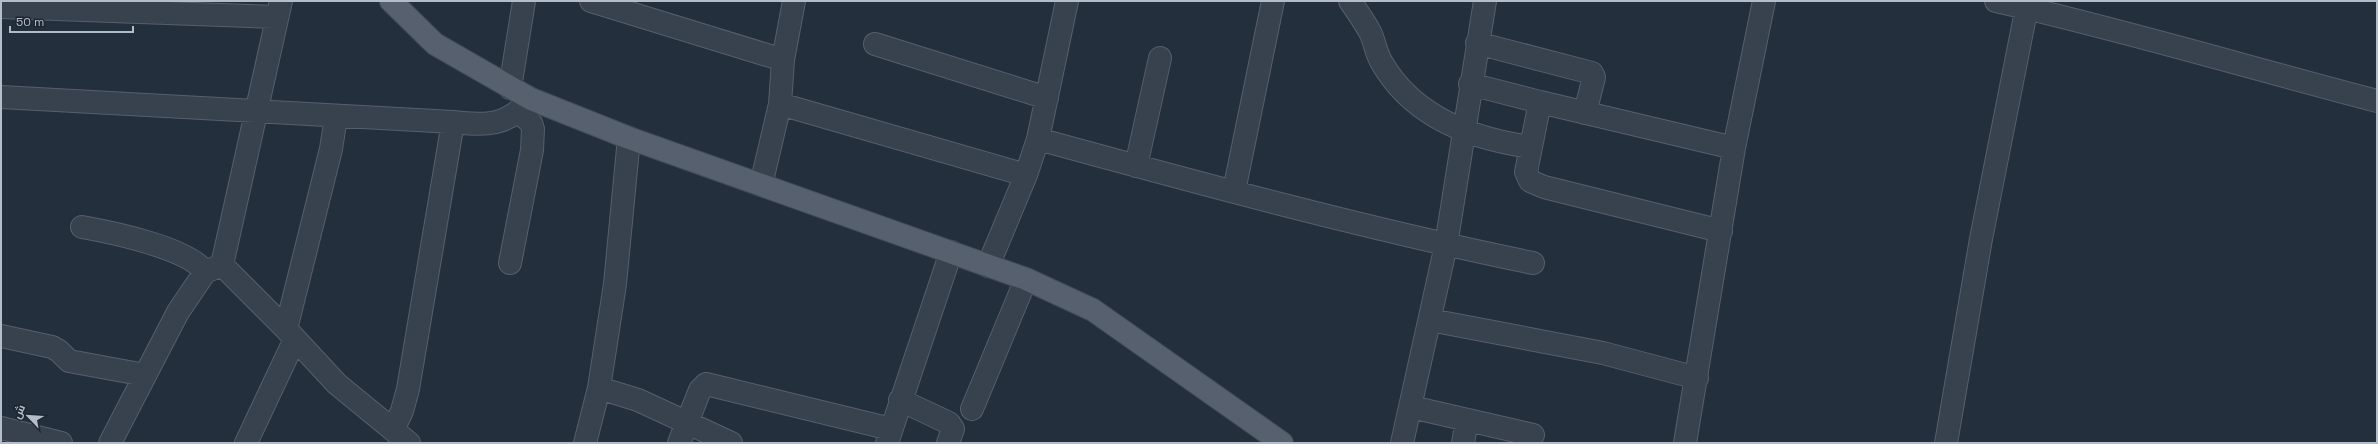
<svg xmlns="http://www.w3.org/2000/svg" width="2378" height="444" font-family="'Space Grotesk',Cairo,sans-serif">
	<rect width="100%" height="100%" fill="#242f3e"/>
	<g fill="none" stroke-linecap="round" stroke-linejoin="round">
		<defs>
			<path id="minor" d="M591,1L783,60L794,1
				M1350,1C1357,11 1364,21 1370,32C1375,42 1376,54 1382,63C1413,117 1473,139 1531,147L1540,102L1734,148L1764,1
				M1996,1C2124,30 2250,68 2377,101
				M1,7L277,17
				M1477,43L1592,73L1594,77L1585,113
				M875,44L1047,98
				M1470,84L1540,102
				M510,88L524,1
				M1,97L453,122
				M780,104L1026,175
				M1038,139C1202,184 1367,229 1533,263
				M1531,147L1526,172L1530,181L1544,187L1721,231
				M1136,166L1160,58
				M761,185L780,104L783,60
				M1234,191L1273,1
				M82,227C110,232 189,248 205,272
				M510,263L532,150L533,129L531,123L519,112
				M222,265L286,329L337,384L409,443
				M988,266L1026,175L1038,139L1067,1
				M1430,320L1603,353L1697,378
				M286,329L331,149L336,117
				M1,336L52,347L59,351L69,361L145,375
				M599,388L638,400L731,443
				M900,400L949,423L953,429L948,443
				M1411,407L1533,435
				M972,409L1026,279
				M1,428L61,443
				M393,430L402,411L408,389L453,122C487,126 507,126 531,99
				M110,443L178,312L205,272L222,265L281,1
				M246,443L295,339
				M585,443L599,388L615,284L629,138
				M679,443L700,390L706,384L891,429
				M887,443L951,252
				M1402,443L1446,245L1485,1
				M1463,443L1467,420
				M1685,443L1734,148
				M1946,443L1981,239L2028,1"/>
			<path id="major" d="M391,1L435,44L531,99L629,138L1026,279L1093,310L1282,443"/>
		</defs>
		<use href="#minor" stroke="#565f6c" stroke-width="24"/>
		<use href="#major" stroke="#414a57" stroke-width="24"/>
		<use href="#minor" stroke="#38414e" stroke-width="22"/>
		<use href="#major" stroke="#56606e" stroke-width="22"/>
	</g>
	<rect width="2378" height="444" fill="none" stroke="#b4bcc9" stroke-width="4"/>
	<g transform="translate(28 416) rotate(295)" stroke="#1d2633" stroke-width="3" paint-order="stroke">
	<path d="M0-3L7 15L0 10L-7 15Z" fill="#b4bcc9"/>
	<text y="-6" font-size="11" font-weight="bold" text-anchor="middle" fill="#b4bcc9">ش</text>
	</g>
	<path d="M10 26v6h123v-6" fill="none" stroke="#b4bcc9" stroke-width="2"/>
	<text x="16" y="26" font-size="12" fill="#b4bcc9" stroke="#1d2633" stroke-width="3" paint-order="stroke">50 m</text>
</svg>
